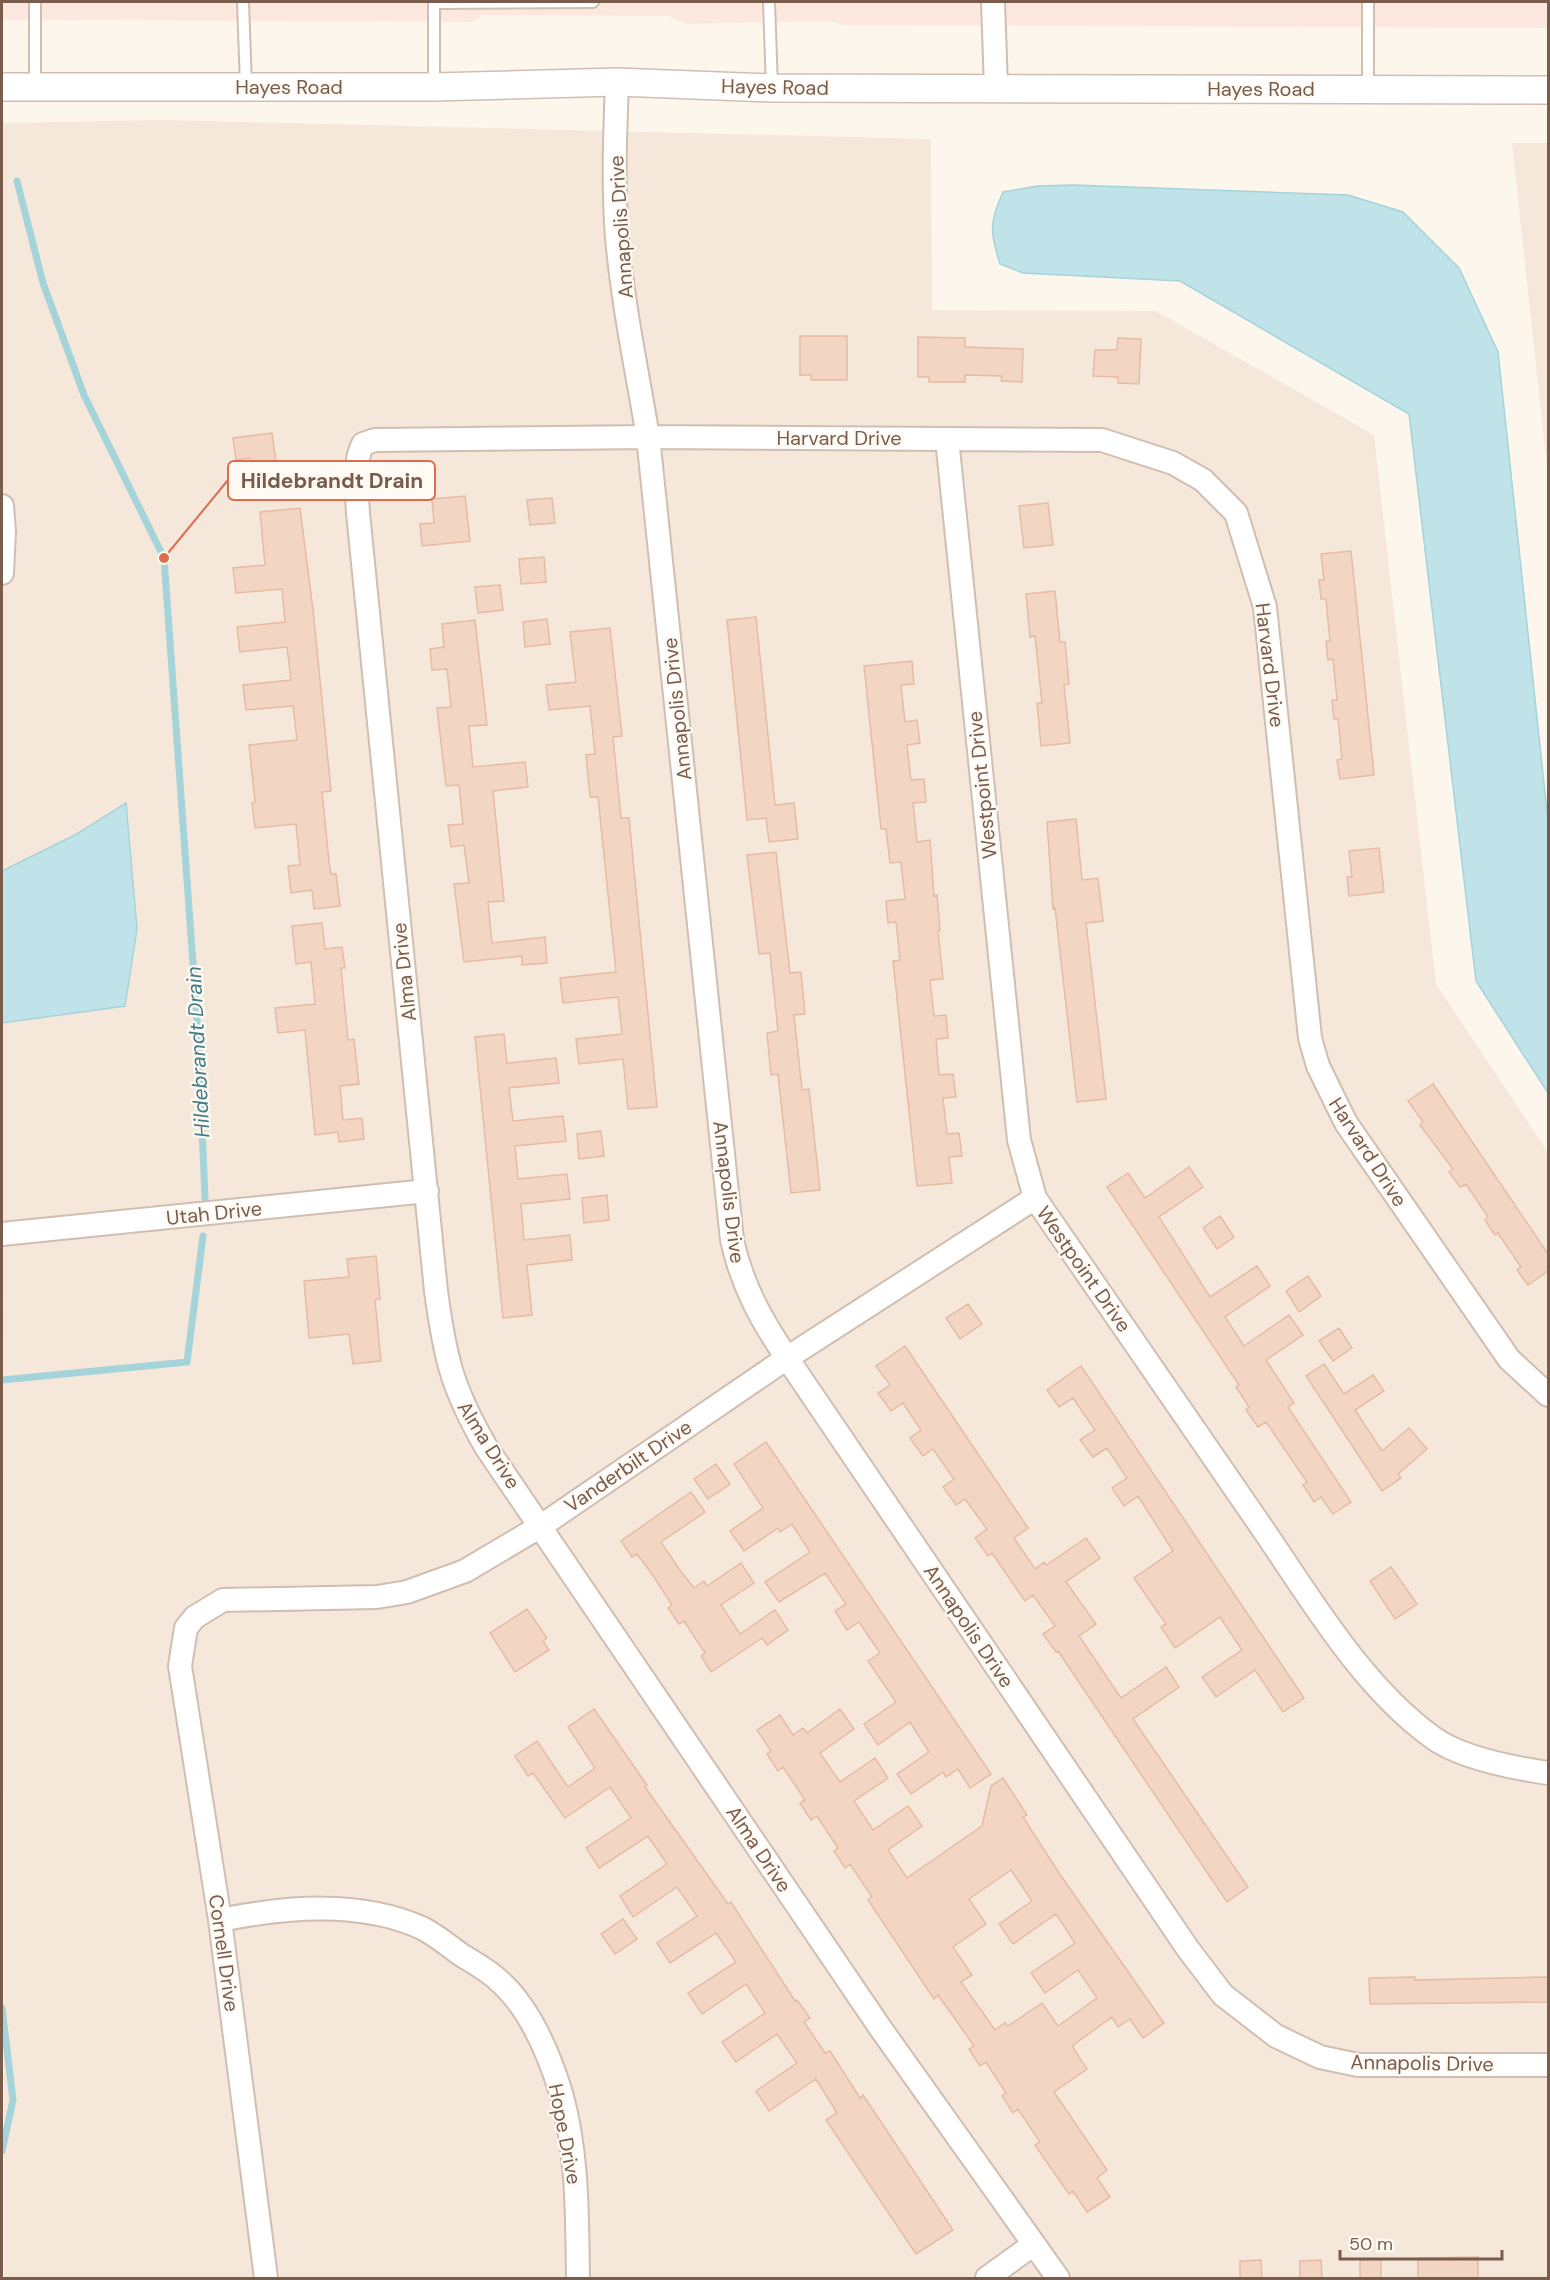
<svg xmlns="http://www.w3.org/2000/svg" width="1550" height="2280" font-family="'DM Sans',sans-serif">
	<rect width="100%" height="100%" fill="#fdf6ec"/>
	<path fill="#f5e8da" d="M161,120L931,139L932,310L1156,311L1374,435L1436,984L1548,1153V2278H4L2,123Z
		M1512,143H1548V477Z"/>
	<path fill="#fde8e0" d="M2,2H1548V28L843,25L829,21L686,24L669,16L483,15L473,22L2,20Z"/>
	<path fill="#bfe3e8" stroke="#a5d3da" stroke-width="1.5" d="M1074,185L1348,195L1403,212L1459,268L1498,352L1548,821V1093L1476,981L1409,414L1180,281L1023,273L1000,264C990,232 989,223 1003,192L1038,186Z
		M126,803L137,929L125,1006L2,1023V871L75,835Z"/>
	<g fill="none" stroke-linecap="round" stroke-linejoin="round">
		<path stroke="#a5d3da" stroke-width="7" d="M17,181L43,283L84,395L164,558L198,1034L205,1198
			M2,1380L187,1362L203,1236
			M2,2008L13,2100L2,2151"/>
	</g>
	<path fill="#f3d5c3" stroke="#e6bba3" stroke-width="1.5" fill-rule="evenodd" d="M800,336H847V380H811V375H800Z
		M918,337L965,338V347L1023,349L1022,382L1001,381L1002,376L965,375V382H929V377H918Z
		M1118,338L1141,339L1139,384L1118,383V377L1093,376L1095,350H1117Z
		M272,433L278,477L252,480L250,458L236,460L233,438Z
		M465,496L470,541L422,546L420,524L434,523L432,499Z
		M552,498L555,523L530,525L527,500Z
		M1048,503L1053,545L1024,548L1019,506Z
		M300,508L313,610L331,791L322,792L329,861L331,874H336L340,906L314,909L312,890L291,893L288,866L300,865L296,824L255,828L252,803L255,802L249,745L297,740L293,706L246,710L243,685L291,680L287,647L240,652L237,627L285,622L282,589L236,593L233,568L265,565L260,512Z
		M1351,551L1374,775L1340,779L1337,760L1342,759L1338,718L1334,719L1332,700H1337L1333,659L1328,660L1326,641H1330L1326,599H1321L1319,580H1324L1321,554Z
		M544,557L546,582L521,584L519,559Z
		M500,585L503,610L478,613L475,587Z
		M1055,591L1060,642H1065L1069,684L1064,685L1070,743L1041,746L1037,703H1042L1035,636L1030,637L1026,594Z
		M756,617L775,805L794,803L798,839L769,842L766,818L747,820L727,620Z
		M547,619L550,644L525,647L523,622Z
		M475,620L487,725L469,726L473,767L525,762L528,787L493,791L504,901L488,902L492,943L545,937L547,963L522,965V956L464,962L454,884L469,883L464,845L451,847L448,825L463,824L459,785L446,786L437,708L451,707L447,669L432,670L430,649L444,647L442,624Z
		M610,628L622,736L613,737L621,818H629L657,1107L628,1109L623,1059L579,1064L576,1039L622,1034L618,997L563,1003L560,978L616,972L598,797H590L586,755L595,754L590,706L549,710L546,685L576,682L570,632Z
		M912,661L914,684L901,685L905,722L917,720L920,743L907,745L911,780L924,779L926,802L913,803L917,842L930,840L934,896L937,895L940,930L938,931L943,979L930,980L934,1016L946,1015L948,1038L936,1039L939,1075L953,1074L956,1097L943,1098L947,1134L959,1133L962,1156L949,1157L952,1183L917,1186L893,961L900,960L896,922L888,923L886,901L905,899L901,862L890,863L886,829H881L864,666Z
		M1076,819L1082,880L1098,878L1103,921L1086,923L1106,1099L1077,1102L1055,908L1053,909L1047,822Z
		M1379,848L1384,892L1349,896L1347,877H1352L1349,851Z
		M776,852L790,973L801,972L805,1014L794,1015L802,1090L809,1089L820,1190L791,1193L778,1074L771,1075L767,1033L778,1031L770,953L759,954L747,855Z
		M322,923L325,949L342,947L345,968H341L348,1040L354,1039L359,1084L340,1086L343,1120L362,1118L364,1139L339,1142L338,1132L315,1135L305,1030L278,1033L275,1008L315,1004L311,962L296,964L292,926Z
		M504,1034L507,1063L556,1058L559,1083L509,1088L513,1121L563,1116L566,1141L515,1146L518,1179L567,1174L570,1199L521,1204L524,1240L570,1235L572,1260L527,1265L532,1315L503,1318L475,1037Z
		M1433,1084L1548,1254V1271L1528,1285L1517,1270L1521,1267L1498,1233L1495,1235L1485,1220L1488,1217L1466,1184L1460,1187L1449,1172L1453,1169L1420,1125L1423,1122L1408,1101Z
		M601,1131L604,1156L579,1159L577,1134Z
		M1189,1167L1203,1187L1159,1217L1210,1297L1257,1266L1270,1286L1225,1317L1244,1346L1289,1315L1303,1335L1266,1360L1294,1403L1288,1407L1351,1502L1333,1514L1321,1497L1314,1502L1303,1485L1307,1482L1266,1422L1258,1427L1246,1410L1249,1407L1236,1387L1239,1385L1107,1187L1128,1173L1145,1198Z
		M607,1195L609,1220L584,1223L582,1198Z
		M1220,1216L1234,1237L1217,1249L1203,1228Z
		M376,1256L380,1299L375,1300L381,1361L353,1364L349,1334L309,1338L304,1281L349,1277L347,1259Z
		M1308,1276L1321,1296L1299,1312L1286,1291Z
		M968,1304L982,1324L960,1339L946,1318Z
		M1339,1328L1352,1348L1333,1361L1319,1341Z
		M905,1346L1028,1528L1014,1538L1035,1569L1044,1562L1046,1565L1086,1538L1100,1558L1066,1582L1096,1624L1079,1636L1121,1698L1166,1667L1179,1687L1133,1719L1248,1887L1227,1902L1058,1651L1056,1652L1043,1634L1055,1626L1033,1595L1025,1601L992,1553L988,1556L975,1538L987,1529L965,1499L956,1505L943,1487L954,1479L933,1449L923,1456L910,1438L921,1430L903,1403L891,1411L878,1393L890,1385L876,1366Z
		M1324,1364L1344,1394L1373,1375L1384,1391L1355,1410L1382,1451L1409,1428L1427,1449L1398,1474L1401,1478L1382,1491L1306,1376Z
		M1081,1366L1304,1698L1283,1712L1255,1670L1216,1697L1202,1677L1242,1650L1220,1617L1175,1648L1161,1627L1166,1624L1134,1578L1173,1551L1138,1496L1124,1506L1112,1488L1127,1478L1107,1448L1093,1457L1080,1440L1095,1430L1073,1398L1059,1407L1047,1390Z
		M766,1442L991,1774L970,1788L958,1769L946,1777L943,1772L911,1794L897,1774L929,1752L910,1722L878,1745L864,1724L896,1702L868,1661L880,1653L859,1622L847,1630L835,1611L846,1604L825,1573L779,1602L765,1582L810,1552L792,1524L780,1532L778,1528L744,1551L730,1531L763,1508L734,1464Z
		M716,1464L730,1484L708,1499L694,1479Z
		M691,1492L705,1512L661,1542L679,1569L694,1588L704,1581L707,1586L741,1563L754,1583L721,1605L740,1634L775,1610L788,1630L767,1645L762,1638L711,1672L701,1656L705,1653L684,1621L679,1624L668,1608L672,1605L652,1574L637,1554L632,1557L621,1541Z
		M1391,1567L1417,1604L1395,1619L1370,1581Z
		M527,1609L547,1638L543,1641L549,1650L515,1672L490,1633Z
		M594,1709L647,1785L645,1787L728,1904L731,1902L795,2001L797,2000L810,2018L804,2022L825,2053L830,2051L860,2098L863,2095L953,2230L916,2254L826,2120L837,2113L816,2079L769,2111L756,2091L797,2063L777,2034L736,2062L722,2042L765,2013L746,1984L702,2014L688,1993L736,1962L716,1933L670,1963L657,1943L697,1916L677,1887L633,1917L620,1896L667,1864L648,1836L599,1868L586,1848L631,1818L610,1787L565,1818L533,1773L528,1776L515,1756L537,1741L568,1787L595,1768L568,1727Z
		M840,1709L854,1729L820,1753L840,1782L875,1758L888,1778L854,1801L873,1830L908,1806L922,1826L888,1850L907,1878L982,1826L991,1786L1003,1778L1027,1815L1023,1817L1059,1873L1164,2023L1143,2038L1130,2019L1118,2027L1112,2017L1072,2046L1087,2069L1054,2092L1107,2170L1097,2178L1110,2197L1087,2212L1073,2191L1069,2194L1046,2161L1035,2145L1040,2142L1018,2109L1013,2113L1002,2096L1006,2093L986,2062L980,2066L969,2049L974,2046L953,2016L938,1995L934,1999L868,1900L872,1897L850,1864L845,1868L834,1851L838,1848L817,1816L811,1820L800,1803L805,1800L783,1767L778,1771L767,1754L771,1751L757,1730L780,1715L793,1735L803,1728L807,1733ZM1011,1870L1032,1901L999,1924L1013,1944L1056,1914L1075,1943L1031,1973L1045,1993L1078,1970L1097,1998L1058,2026L1042,2003L1008,2026L1005,2023L995,2030L961,1982L972,1975L953,1947L986,1924L969,1899Z
		M623,1919L637,1939L615,1954L601,1934Z
		M1415,1977V1980L1548,1977V2002L1370,2004L1369,1978Z
		M1478,2257V2278H1418V2258Z
		M1381,2259V2278H1360V2260Z
		M1261,2260L1262,2278H1240V2261Z
		M1321,2260L1322,2278H1300V2261Z"/>
	<g fill="none" stroke-linecap="round" stroke-linejoin="round">
		<defs>
			<path id="service" d="M35,2V87
				M243,2L246,86
				M769,2L772,88
				M434,3L593,2
				M434,87V2
				M1368,89V2"/>
			<path id="minor" d="M993,2L996,88
				M617,82C615,134 613,186 617,238C623,305 637,371 648,437L732,1240C742,1285 761,1320 787,1358L1188,1949L1223,1995L1276,2036L1320,2057L1358,2065H1548
				M947,439L1019,1140L1035,1198C1109,1305 1183,1412 1256,1519C1308,1594 1359,1684 1432,1737C1460,1758 1514,1768 1548,1773
				M2,506L4,531L2,573
				M2,1234L427,1191
				M220,1920C285,1907 360,1900 422,1928C436,1935 450,1947 463,1956C475,1963 487,1970 497,1979C529,2006 549,2054 561,2093C578,2153 577,2216 578,2278
				M266,2278L220,1920L180,1666L186,1628L195,1617L223,1600L377,1597L407,1592L465,1571L541,1526L787,1358L1035,1198
				M987,2278L1034,2244
				M1058,2278L881,2029L486,1447C452,1388 445,1358 436,1291L358,513C357,491 353,463 363,444L375,440L648,437L1102,440L1173,463L1203,480L1236,513L1265,607L1310,1038L1318,1066L1346,1123L1509,1359L1548,1395"/>
			<path id="tertiary" d="M2,87H434L617,82L772,88L1548,90"/>
		</defs>
		<use href="#service" stroke="#d1beb0" stroke-width="14"/>
		<use href="#minor" stroke="#d1beb0" stroke-width="26"/>
		<use href="#tertiary" stroke="#d1beb0" stroke-width="30"/>
		<use href="#service" stroke="#fff" stroke-width="10"/>
		<use href="#minor" stroke="#fff" stroke-width="22"/>
		<use href="#tertiary" stroke="#fff" stroke-width="27"/>
	</g>
	<g text-anchor="middle" stroke-width="4.5" stroke-linejoin="round" paint-order="stroke">
		<g font-size="20" fill="#7a5c4d" stroke="#fffaf3">
			<text x="289" y="94">Hayes Road</text>
			<text transform="translate(775 87) rotate(1)" y="7">Hayes Road</text>
			<text x="1261" y="96">Hayes Road</text>
			<text transform="translate(621 227) rotate(-94)" y="7">Annapolis Drive</text>
			<text x="839" y="445">Harvard Drive</text>
			<text transform="translate(1270 665) rotate(83)" y="7">Harvard Drive</text>
			<text transform="translate(677 709) rotate(-96)" y="7">Annapolis Drive</text>
			<text transform="translate(982 785) rotate(-96)" y="7">Westpoint Drive</text>
			<text transform="translate(404 972) rotate(-96)" y="7">Alma Drive</text>
			<text transform="translate(1368 1152) rotate(57)" y="7">Harvard Drive</text>
			<text transform="translate(729 1192) rotate(83)" y="7">Annapolis Drive</text>
			<text transform="translate(214 1213) rotate(-6)" y="7">Utah Drive</text>
			<text transform="translate(1084 1269) rotate(55)" y="7">Westpoint Drive</text>
			<text transform="translate(489 1445) rotate(58)" y="7">Alma Drive</text>
			<text transform="translate(628 1466) rotate(-34)" y="7">Vanderbilt Drive</text>
			<text transform="translate(969 1626) rotate(56)" y="7">Annapolis Drive</text>
			<text transform="translate(759 1849) rotate(56)" y="7">Alma Drive</text>
			<text transform="translate(224 1953) rotate(82)" y="7">Cornell Drive</text>
			<text transform="translate(1422 2063) rotate(1)" y="7">Annapolis Drive</text>
			<text transform="translate(565 2134) rotate(79)" y="7">Hope Drive</text>
		</g>
		<g font-size="21" font-style="italic" fill="#437c86" stroke="#fffaf3">
			<text transform="translate(198 1052) rotate(-93)" y="7">Hildebrandt Drain</text>
		</g>
	</g>
	<path fill="none" stroke="#dc6d51" stroke-width="2" d="M164 558L228 480"/>
	<circle fill="#dc6d51" stroke="#fffaf3" stroke-width="2" cx="164" cy="558" r="6"/>
	<rect fill="#fffaf3" stroke="#dc6d51" stroke-width="2" x="228" y="461" width="207" height="39" rx="6"/>
	<g font-size="21" text-anchor="middle" font-weight="bold" fill="#7a5c4d">
		<text x="332" y="488">Hildebrandt Drain</text>
	</g>
	<rect width="1550" height="2280" fill="none" stroke="#7a5c4d" stroke-width="6"/>
	<path d="M1340 2250v9h162v-9" fill="none" stroke="#7a5c4d" stroke-width="3"/>
	<text x="1349" y="2250" font-size="18" fill="#7a5c4d" stroke="#fffaf3" stroke-width="4.5" paint-order="stroke">50 m</text>
</svg>
